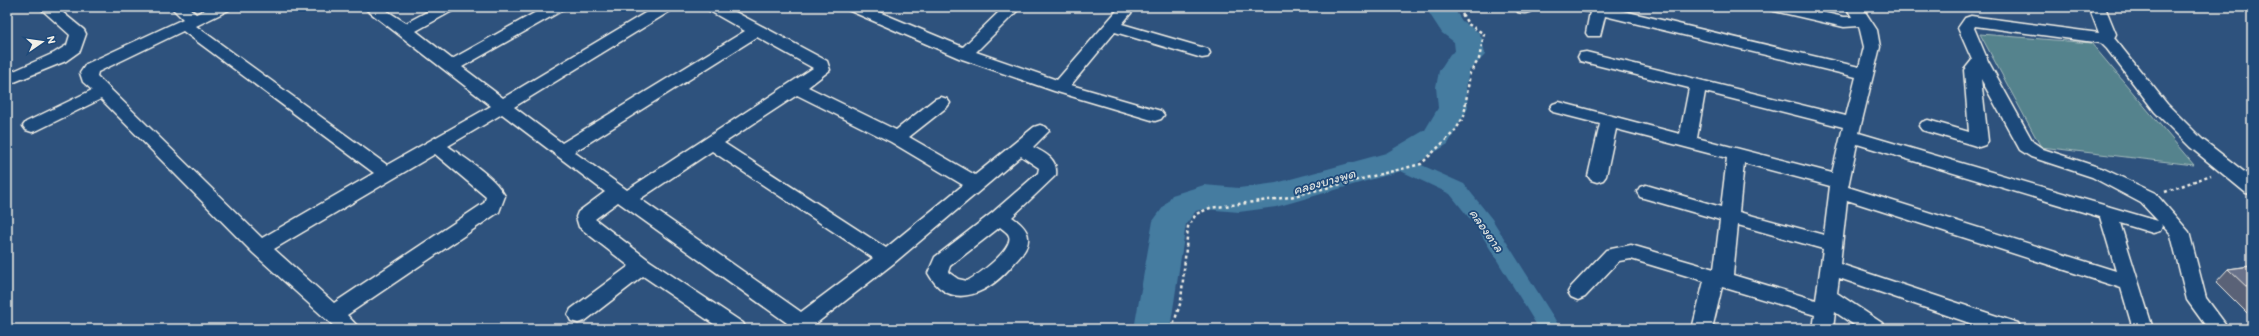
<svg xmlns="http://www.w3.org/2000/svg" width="2259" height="336" font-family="Itim,'Playpen Sans Thai',sans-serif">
	<rect width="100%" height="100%" fill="#2e527d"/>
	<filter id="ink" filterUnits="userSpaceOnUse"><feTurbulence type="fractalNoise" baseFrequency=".025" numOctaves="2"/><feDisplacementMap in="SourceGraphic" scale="8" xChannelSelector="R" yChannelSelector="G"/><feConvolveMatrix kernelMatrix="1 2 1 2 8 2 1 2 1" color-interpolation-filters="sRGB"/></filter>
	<g filter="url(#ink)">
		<path fill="#55838d" stroke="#a4baba" d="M1980,34L2091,43L2194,165L2041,147Z"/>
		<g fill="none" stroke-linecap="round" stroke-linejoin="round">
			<path fill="#447ba0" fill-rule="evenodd" d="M1397,154L1464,184L1492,219L1561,329H1539L1478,229L1450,194L1390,166L1388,161L1390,156Z"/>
			<path fill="#447ba0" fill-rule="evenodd" d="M1425,7H1453L1462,21L1478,32L1482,38L1485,55L1469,71L1466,87L1468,108L1448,144L1408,169L1276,207L1239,212L1204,209L1196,211L1186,224L1170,329H1134L1153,221L1172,195L1204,185L1239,188L1276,183L1386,153L1425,130L1438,108L1436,87L1439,71L1450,54L1455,51L1454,42L1442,33Z"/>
			<defs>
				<path id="street" d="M39,7H56L84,30L86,34L80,51L66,61L7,85V74L54,53L67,45L70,35Z
					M171,7H188L196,14L210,7H231L229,10L196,26L387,165L491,106L363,7H381L406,23L436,7H456L454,10L416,31L452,59L545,7H565L563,10L462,67L503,98L655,7H674L672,10L514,107L562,143L745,31L708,10L706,7H726L827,61L830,70L808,87L896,130L935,99L941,97L947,99L950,103L947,107L909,137L975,175L1034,127L1040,125L1046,127L1049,131L1033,147C1045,153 1058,159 1056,175L1012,217C1019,222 1028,229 1028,238C1029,247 1021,256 1015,262C993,290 952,316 928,273L935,257L992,213L1038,173L1039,168L1021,156L894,263L809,329H784L787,323L618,202L595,219L650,261L743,323L746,329H721L643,276L585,321L578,323L571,321L568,315L571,309L629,266L579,227L576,217L578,212L605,192L502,114L448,146C467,160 493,175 505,196L499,212L347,315L360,329H337L253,253L101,99L38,130L32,132L26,130L23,126L26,122L92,90L83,82L80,73L86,64L183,19ZM183,31L374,173L262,238L97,76L98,72ZM757,37L813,68L627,190L574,152ZM797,95L891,142L963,185L886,248L724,143ZM712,151L873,258L801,312L640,199ZM435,154L486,197L484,203L334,303L274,249ZM1000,227C1003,230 1008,232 1009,236C1014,249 977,276 967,281L958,279L948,272L950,266Z
					M846,7H867L963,47L1004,7H1021L976,52L1057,80L1120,7H1136L1122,24L1208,49L1210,53L1208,57L1202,58L1115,32L1071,85L1161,111L1164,115L1161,119L1155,121L1054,91L959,58L848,10Z
					M1518,7H1536C1532,13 1525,14 1518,12L1516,9Z
					M1579,7H1607L1859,67L1864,47L1859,26L1844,27L1770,10L1768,7H1798L1844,17H1852L1846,7H1862L1877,30L1880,47L1859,133L2158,221L2141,203L2092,177L2031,157L2020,150L1981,79L1988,141L1985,145L1979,147L1973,145L1922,130L1919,126L1922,122L1928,120L1969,132L1964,70L1972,60L1958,28L1965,18L1971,16L2099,33L2089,7H2105L2116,34L2114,38L2167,104L2202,139L2252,178V194L2246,193L2190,147L2155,112L2107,49L2101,43L1975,26L1974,28L1988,61L2033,142L2043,149L2104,169L2155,193L2189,232L2206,298L2229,329H2208L2187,300L2171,235L2161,224L2162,226L2160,231L2153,233L2120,223L2153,329H2133L2121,288L1847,200L1840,264L2018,323L2021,329H1987L1839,278L1837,293L1882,323L1885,329H1860L1835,312L1833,329H1813L1815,315L1722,287L1712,329H1692L1704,281L1631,259L1619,261L1585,297L1578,300L1571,297L1568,292L1571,287L1606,250L1631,245L1714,269L1720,220L1640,197L1637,192L1640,187L1646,185L1721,207L1727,158L1616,129L1606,176L1603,180L1597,182L1591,180L1588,176L1600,124L1553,112L1550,108L1553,104L1559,102L1680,134L1689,88L1580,61L1578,57L1580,53L1586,52L1846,116L1856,77L1605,16L1600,36H1588L1586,33L1590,12L1581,10ZM1705,92L1843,127L1832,173L1697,138ZM1857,144L2100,217L2116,271L1848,187ZM1744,163L1830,186L1824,235L1739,212ZM1738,225L1823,249L1816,300L1733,275Z"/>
			</defs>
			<use href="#street" stroke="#f4f1e8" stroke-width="3"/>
			<path stroke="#f4f1e8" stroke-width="2.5" stroke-dasharray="3 3" stroke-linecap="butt" d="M2165,192L2211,175
				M1172,329L1181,301L1188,227L1196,214L1210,208L1290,197L1421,164L1455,131L1464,116L1470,73L1479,59L1484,34L1468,24L1458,7"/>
			<use href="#street" fill="#1f4a7a" fill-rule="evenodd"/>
		</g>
		<path fill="#5a6277" stroke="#f4f1e8" d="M2252,263V312L2247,313L2216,282L2228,269L2249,266Z"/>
		<path fill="#69728a" stroke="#f4f1e8" d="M2252,266V292L2228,269Z"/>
	</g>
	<g text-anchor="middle" stroke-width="3.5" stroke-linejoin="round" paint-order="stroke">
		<g font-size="13" font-style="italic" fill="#dadfdd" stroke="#1f4a7a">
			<text transform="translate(1324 181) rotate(-16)" y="5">คลองบางพูด</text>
			<text transform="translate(1487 230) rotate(55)" y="5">คลองตาล</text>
		</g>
	</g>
	<rect width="2259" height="336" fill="none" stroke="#1f4a7a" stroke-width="24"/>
	<rect x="12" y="12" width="2235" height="312" fill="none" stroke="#f4f1e8" stroke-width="1.5" filter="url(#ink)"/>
	<g transform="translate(42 42) rotate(77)" stroke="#1f4a7a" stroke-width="3" paint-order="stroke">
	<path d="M0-3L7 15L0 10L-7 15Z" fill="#f4f1e8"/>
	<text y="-6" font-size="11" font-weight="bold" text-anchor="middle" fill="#f4f1e8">N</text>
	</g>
</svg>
